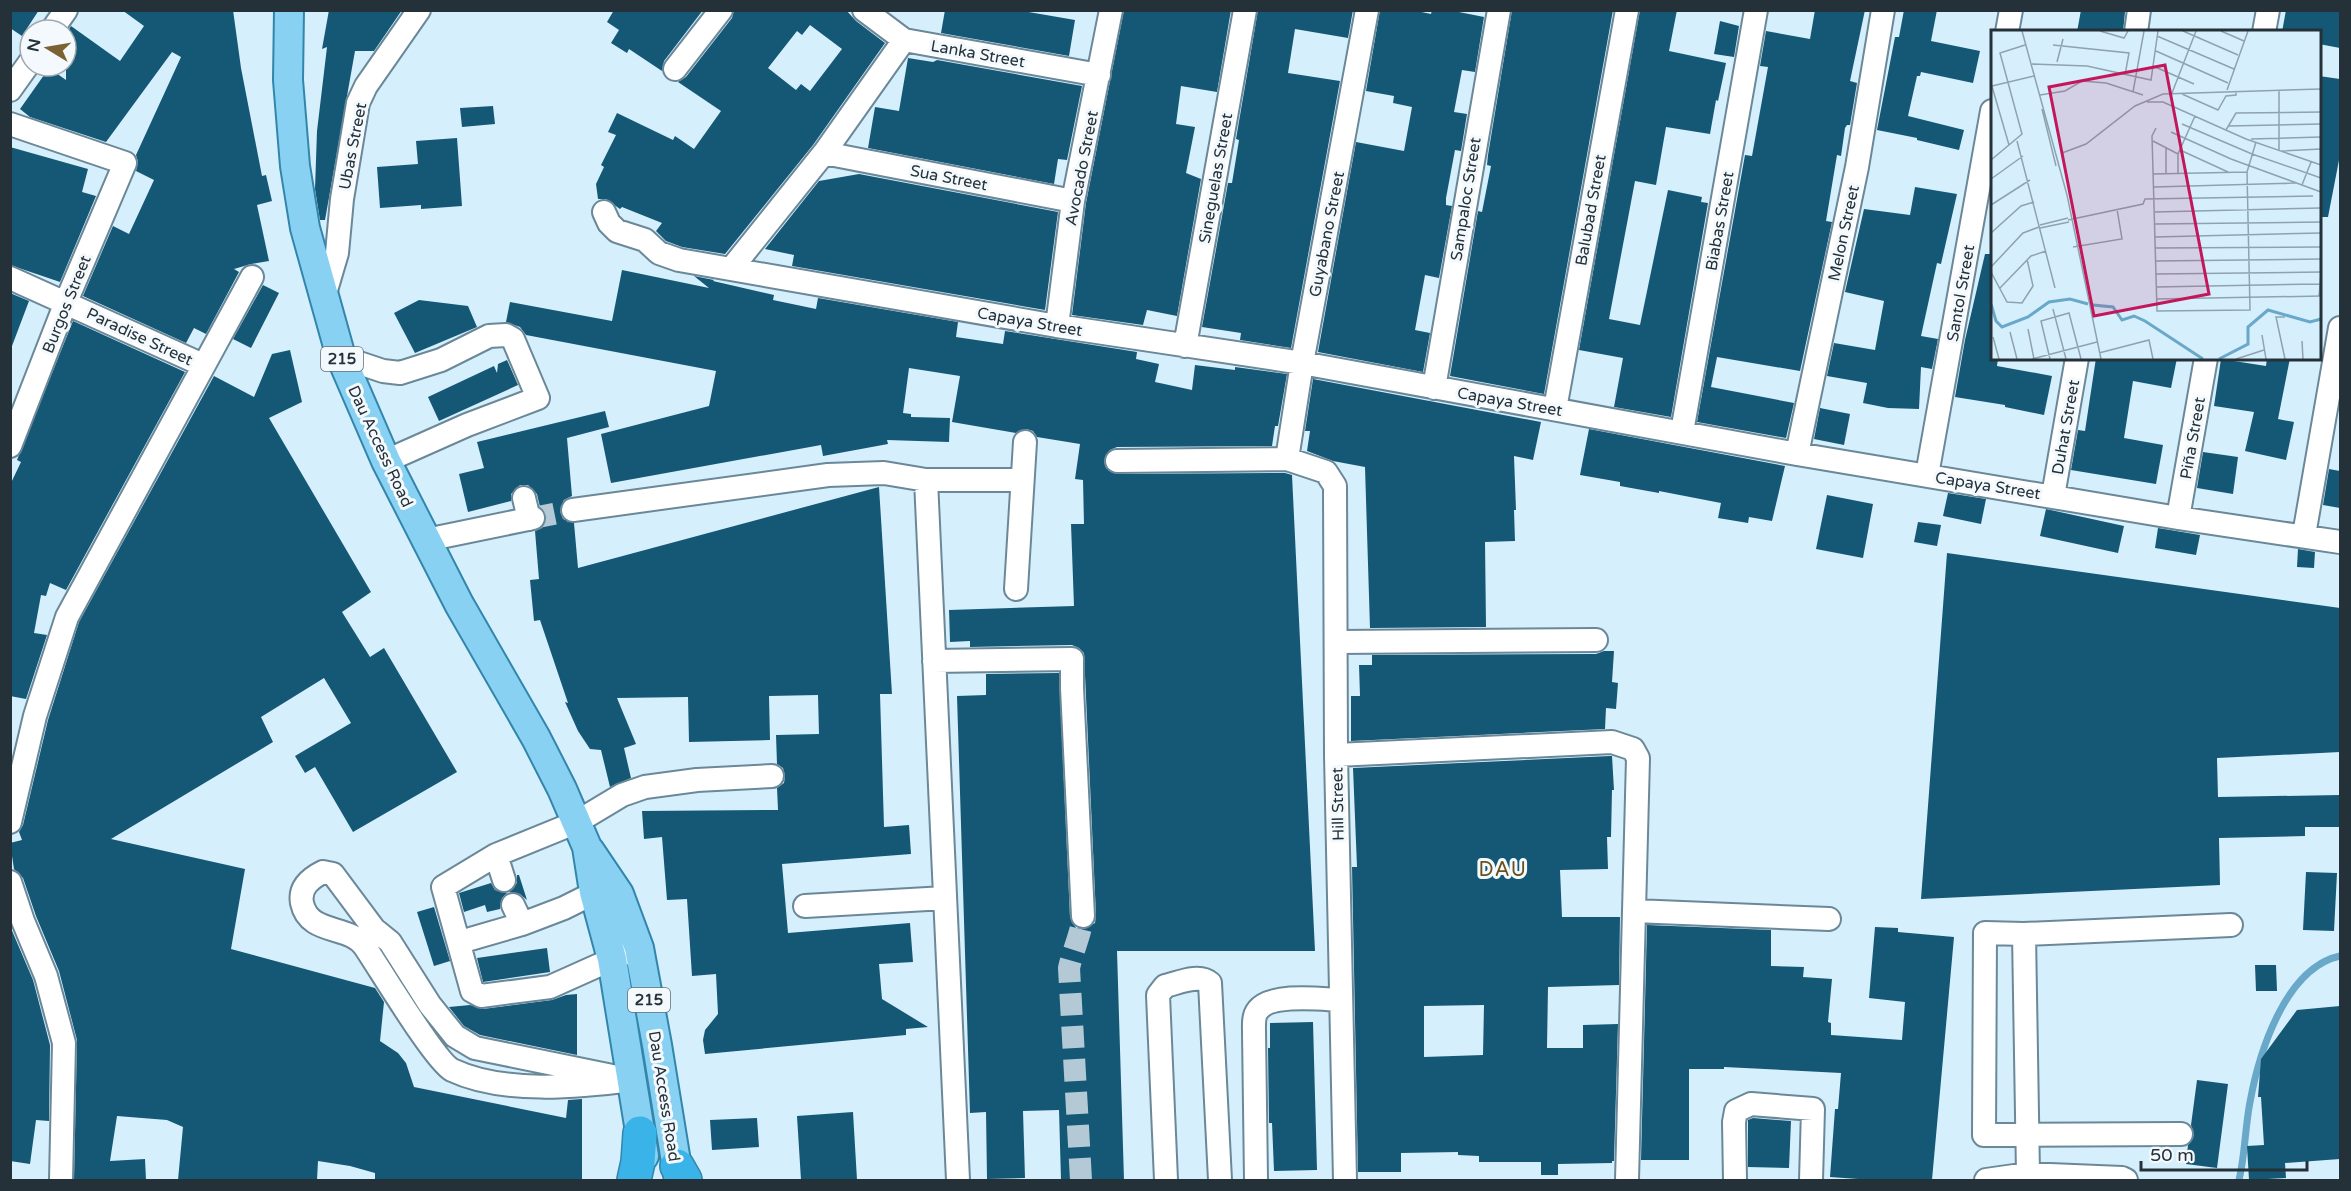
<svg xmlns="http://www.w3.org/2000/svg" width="2351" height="1191" font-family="'Varela Round',sans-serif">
	<rect width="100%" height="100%" fill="#d6effd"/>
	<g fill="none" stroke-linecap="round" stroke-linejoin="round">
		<path stroke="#69a8c9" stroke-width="7" d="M2239,1180C2245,1155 2245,1128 2250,1102C2259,1053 2285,968 2340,956"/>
	</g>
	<path fill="#145876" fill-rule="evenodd" d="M10,10H39L22,36L10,28Z
		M122,10H233L241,68L262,176L266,175L272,201L257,205L269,261L251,264L234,269L239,272L206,334L194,328L186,343L83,296L113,226L129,234L154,180L136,171L138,162L136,155L181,57L172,52L106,142L30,117L20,109L49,68L66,80V34L71,26L120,61L144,26Z
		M329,10H402L374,51H355L325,220H320L315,189L317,131L327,47L322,49Z
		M614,10H703L664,61L662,71L629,49L627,53L611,43L619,30L607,22Z
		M734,10H846L856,21L885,43L813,145L725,254L682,247L666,241L656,231L662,223L622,207L620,209L606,199H598L596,184L604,167L601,165L616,135L608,132L617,113L673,140L675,136L694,149L721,111L678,82L686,77L732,18ZM810,25L842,49L810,91L801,84L796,90L768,68L797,31L802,35Z
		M945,10H1017L1075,20L1069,56L941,33Z
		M1124,10H1231L1217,92L1181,86L1176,124L1195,127L1186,173L1201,179L1177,316L1147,310L1143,325L1072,315L1086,203Z
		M1258,10H1353L1348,38L1295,29L1288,73L1340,81L1291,348L1240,340L1241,333L1202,327L1228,183H1232L1239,140L1236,139Z
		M1380,10H1412L1431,14L1432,10H1449L1484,17L1475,72L1462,70L1454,112L1467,114L1461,151L1455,150L1446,198V205L1452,206L1439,278L1425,275L1415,330L1430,333L1423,372L1318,352L1356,142L1404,151L1412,107L1393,103L1394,96L1366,91Z
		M1512,10H1613L1544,394L1450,376L1478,211L1482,212L1491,166L1487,165L1488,155Z
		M1640,10H1677L1669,51L1726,63L1718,101L1716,100L1710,134L1666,127L1656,185L1635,181L1609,319L1640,325L1668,190L1702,197L1701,202L1708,203L1671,417L1614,407L1623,358L1579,350Z
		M1815,10H1865L1850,81L1857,83L1850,125H1847L1845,128L1841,156L1837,155L1826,221L1832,222L1800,371L1717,357L1711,387L1794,403L1786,438L1697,422L1745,155L1752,156L1768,67L1760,66L1766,31L1810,39Z
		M1904,10H1937L1931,41L1980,51L1973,83L1921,72L1920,76H1917L1908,116L1964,130L1959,150L1917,140V138L1877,130L1895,37H1899Z
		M2081,10L2125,12L2123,32H2077Z
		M2286,10H2340V48L2319,44V32H2282Z
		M1720,21L1739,26L1734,57L1714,54Z
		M908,58L933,62L937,60L1082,86L1067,160L1058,159L1054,184L868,148L875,107L899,111Z
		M2319,76L2340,79V155L2328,217H2319Z
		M493,106L495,124L462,127L460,108Z
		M457,138L462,206L421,209V205L380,208L377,167L418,164L416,141Z
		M10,147L88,169L82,192L96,196L60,282L10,265Z
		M859,174L1058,212L1045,310L792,266L794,255L765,249L819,181Z
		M1915,187L1957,194L1941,264L1937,263L1921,336L1938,339L1932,369L1921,367L1919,409L1888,408L1863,403L1867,383L1827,376L1834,343L1875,350L1884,301L1845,292L1864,209L1910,215Z
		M1985,254H1992V358H1998L1997,366L2052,376L2044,415L2005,407V405L1955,397L1965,340Z
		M622,270L709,288L694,276L714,280L713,281L774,295L773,300L816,309L818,298L958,322L956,337L1003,344L1005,331L1137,352L1136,359L1159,364L1155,382L1192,390L1195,365L1235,370V367L1287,374L1278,426H1275L1272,446L1117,447L1110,450L1104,461L1106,468L1117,474L1285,473L1292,475L1315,951H1117L1124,1180H1061L1059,1110L1023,1111L1025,1178L987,1179L986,1112L970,1113L957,696L986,695V674L1059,673L1070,917L1076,928L1084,929L1095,923L1096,915L1084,653L1079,648L1072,645L970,647V641L950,642L949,610L1074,606L1071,524H1084L1083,480L1075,479L1080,444L1037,437L1033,431L1026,429L1016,433L952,422L960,376L909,368L903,413L911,414V417L950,418L949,442L887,440L888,444L823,456L821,445L611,483L601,434L709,406L716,371L526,335L520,327L506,322L510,302L612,321Z
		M263,285L279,293L251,348L233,339Z
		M10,293L29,301L12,346H10Z
		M419,300L468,306L477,327L415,353L394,313Z
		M73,321L185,372L66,590L50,583L46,596L41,595L34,633L47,635L26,699L10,696V485L21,462L17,460Z
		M290,350L302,402L269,418L371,592L342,612L370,657L384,648L457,772L353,832L315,767L305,773L295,756L351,723L324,678L261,717L273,742L111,839L245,869L231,949L375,988L384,1002L380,1041L398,1053L406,1063L414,1087L566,1118L568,1100L582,1099V1180H375V1173L350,1166L318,1161L317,1180H178L183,1127L167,1120L117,1116L110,1161L145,1159L146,1180H74L77,1040L59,971L36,916L23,878L14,869L10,843L22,840L19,832L23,825L48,720L79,622L214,376L254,397L272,354Z
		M2096,358H2177L2171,388L2133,381L2124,438L2163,445L2156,484L2071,470L2078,430L2085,431Z
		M2267,358H2290L2278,419L2294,422L2286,460L2245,451L2254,412L2214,406L2221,359L2266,366Z
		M507,360L518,385L439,421L428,397L494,366L497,373L498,364Z
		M1313,379L1541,422L1533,460L1514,456L1516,510H1514L1515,541L1485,542L1486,627L1370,628L1365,467L1333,461L1307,451L1310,431H1305Z
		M1820,408L1850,414L1844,445L1814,439Z
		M605,411L609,427L567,438L572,496L564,500L560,511L563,519L574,523L578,568L879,487L892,694H880L884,827L909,825L911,854L782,864L788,933L910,923L913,962L879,964L882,999L928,1027L906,1029V1035L705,1054L703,1040L705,1030L718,1014L716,974L692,976L687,899L667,900L662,837L644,839L642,811L778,810L777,788L784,783L785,776L783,768L777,764L776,735L819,734L818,695L769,696L770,740L689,742L688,697L617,698L636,744L624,748L631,778L610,787L601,750L590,749L578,731L565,702L568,703L540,620L534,621L530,580L539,579L535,531L542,528L546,516L540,507L537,494L528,485H520L511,494V501L468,512L459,474L484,468L477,442Z
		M1589,429L1785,466L1772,521L1749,517L1748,523L1718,518L1721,503L1659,491V493L1620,486V482L1580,475Z
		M2203,452L2238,457L2233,494L2197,488Z
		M2329,469L2340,471V508L2323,505Z
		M1948,493L1986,499L1981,524L1943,516Z
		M1827,495L1873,504L1863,558L1816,549Z
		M2046,509L2124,526L2118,553L2040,536Z
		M1918,522L1941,525L1937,546L1914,542Z
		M2158,528L2200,535L2196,555L2155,548Z
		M2298,549L2315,552L2314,568L2297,567Z
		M1947,553L2340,608V752L2217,758L2218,797L2340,795V827H2305V836L2219,838L2220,885L1921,899Z
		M1604,651H1614L1612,682L1618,683L1616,709L1606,708L1605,729L1351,741V696H1360L1359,665H1372V655L1596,654Z
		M1610,756H1612L1614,790H1612L1611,837H1607L1608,869L1560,870L1562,917H1620L1619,985L1548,987L1547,1048H1583V1025L1618,1024L1614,1161H1612V1163L1558,1164V1175H1541V1162H1479V1156L1458,1155V1152L1401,1153V1172H1358L1352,867H1357L1353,768ZM1484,1005L1483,1055L1424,1057V1006Z
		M2306,872L2337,873L2334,931L2303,930Z
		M517,875H519L527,900L520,894L509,892L517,883Z
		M491,883L495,890L507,893L502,898L500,909L487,912L485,905L464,912L459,893Z
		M434,907L450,961L434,966L417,912Z
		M1647,925L1771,930V966L1804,967L1803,977L1832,979L1828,1022L1831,1023V1035L1902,1040L1905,1002L1869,998L1875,927L1898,928V932L1954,937L1932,1180H1872L1830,1177L1835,1109H1838L1841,1073L1724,1067V1069H1689V1160H1641Z
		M10,926L33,980L50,1045L49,1121L36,1120L30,1164L10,1161Z
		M547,948L550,972L483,982L477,958Z
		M2255,965H2276L2277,991H2256Z
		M577,994V1055L480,1035L464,1026L449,1007L470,1005L483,1009L552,1000L566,995Z
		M2340,1006V1159L2285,1163L2286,1178L2249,1180L2247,1146L2264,1145L2261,1097H2258L2261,1059L2297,1010Z
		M1313,1022L1317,1170L1274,1171L1272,1123H1269L1268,1048H1270V1023Z
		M2197,1080L2228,1084L2217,1168L2186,1164L2188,1145L2194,1135L2191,1125Z
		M853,1112L857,1180H801L797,1116Z
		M757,1118L759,1147L712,1150L710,1120Z
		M1753,1118L1791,1121L1789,1168L1748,1167V1120Z"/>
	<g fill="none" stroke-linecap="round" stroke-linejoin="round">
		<path stroke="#b3c9d6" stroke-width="22" stroke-dasharray="22 11" stroke-linecap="butt" d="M533,518L573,510
			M1081,1180L1069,968C1073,950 1081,934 1083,916"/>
		<defs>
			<path id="minor" d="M864,10L904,40L1099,75
				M52,30L66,10
				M2007,32L2011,10
				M2136,32L2139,10
				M2264,32L2268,10
				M675,69L721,10
				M10,90L30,62
				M10,124L125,163L66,302L10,446
				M824,153L1073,201
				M604,212L609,223L617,231L645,240L659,253L679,260L1057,326L1302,363L1797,454L2178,518L2340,542
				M731,269L824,153L904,40
				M10,278L203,365
				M324,297L337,253L342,199L358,103L366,86L419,10
				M1057,326L1073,201L1111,10
				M1185,346L1245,10
				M341,357L383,371L400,373L441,360L489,336L506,335L513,339L538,398L467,425L386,461
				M1434,388L1499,10
				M1555,409L1627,10
				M1682,432L1756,10
				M1797,454L1857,167L1883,10
				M1287,459L1302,363L1367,10
				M1117,461L1287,459L1326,472L1335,486L1336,755L1345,1180
				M1927,475L1992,111
				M926,480L958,1180
				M2053,496L2077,358
				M524,498L529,519
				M573,510L828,475L884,473L926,480H1021
				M2178,518L2206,358
				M2304,535L2340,328
				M426,540L533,518
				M1016,589L1025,442
				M1337,642L1596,640
				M934,661L1072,659V688L1083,916
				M1336,755L1612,742L1633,749L1638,758L1627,1180
				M10,822L35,716L67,617L252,277
				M496,855L443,887L472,991L481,996L550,987L626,953
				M323,872L333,874L374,929L390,942L430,1005L455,1036L475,1048L632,1080C577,1087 503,1094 452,1070C435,1061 380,969 365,947C350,924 309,936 302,903C299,887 311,878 323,872Z
				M504,880L496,855L577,822L622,795L645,787L697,780L772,776
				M10,882L23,921L46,976L64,1043L61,1180
				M513,905L522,924L564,908L608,886
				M805,906L945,898
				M1634,911L1829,919
				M2024,934L1985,933L1984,1135L2181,1134
				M460,942L522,924
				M2028,1174L2024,934L2231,925
				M1166,1180L1158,995L1165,986C1178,983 1199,973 1210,983L1220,1180
				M1256,1180L1254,1032C1254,1025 1253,1016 1258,1010C1271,993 1320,999 1340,1000
				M1735,1180L1734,1122L1736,1111L1751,1104L1813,1109L1811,1180
				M1986,1180L2028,1174L2122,1178L2126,1180"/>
			<path id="major" d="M289,10L288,80L295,166L305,228L341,357L386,461L459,604L536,738L562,789L587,847L594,892L612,959L644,1156
				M590,851L619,894L639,948L657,1045L679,1180"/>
			<path id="highway" d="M677,1166L685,1180
				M634,1180L638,1162L640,1133"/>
		</defs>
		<use href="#minor" stroke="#6b8898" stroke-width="26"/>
		<use href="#major" stroke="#3386ab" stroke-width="32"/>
		<use href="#highway" stroke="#3386ab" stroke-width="36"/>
		<use href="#minor" stroke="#fff" stroke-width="22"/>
		<use href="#major" stroke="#89d1f2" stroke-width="28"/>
		<use href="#highway" stroke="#3ab3e9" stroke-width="33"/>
	</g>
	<g text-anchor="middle" stroke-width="6" stroke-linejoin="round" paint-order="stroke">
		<g fill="#f3f9fc" stroke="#636d73" stroke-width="1.5">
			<rect x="321" y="347" width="42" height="24" rx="4.5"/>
			<rect x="628" y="988" width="42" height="24" rx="4.5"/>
		</g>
		<g font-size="15" font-weight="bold" fill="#253138">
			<text x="342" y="364">215</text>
			<text x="649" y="1005">215</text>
		</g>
		<g font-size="16" fill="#253138" stroke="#f3f9fc">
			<text transform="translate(978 53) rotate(10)" y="6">Lanka Street</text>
			<text transform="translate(352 146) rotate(-79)" y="6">Ubas Street</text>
			<text transform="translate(1081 168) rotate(-79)" y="6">Avocado Street</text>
			<text transform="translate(949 177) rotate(11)" y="6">Sua Street</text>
			<text transform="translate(1215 178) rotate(-80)" y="6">Sineguelas Street</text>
			<text transform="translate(1465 199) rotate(-81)" y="6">Sampaloc Street</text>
			<text transform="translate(1590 210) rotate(-80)" y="6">Balubad Street</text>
			<text transform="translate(1719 221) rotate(-80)" y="6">Biabas Street</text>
			<text transform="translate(1843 233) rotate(-78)" y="6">Melon Street</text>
			<text transform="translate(1326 234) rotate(-79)" y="6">Guyabano Street</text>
			<text transform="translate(1960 293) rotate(-80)" y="6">Santol Street</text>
			<text transform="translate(66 304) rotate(-68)" y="6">Burgos Street</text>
			<text transform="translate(1030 321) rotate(10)" y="6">Capaya Street</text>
			<text transform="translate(140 336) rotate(25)" y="6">Paradise Street</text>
			<text transform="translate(1510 401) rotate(10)" y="6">Capaya Street</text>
			<text transform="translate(2065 427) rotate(-80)" y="6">Duhat Street</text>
			<text transform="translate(2192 438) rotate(-80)" y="6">Piña Street</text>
			<text transform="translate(381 446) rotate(65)" y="6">Dau Access Road</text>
			<text transform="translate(1988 485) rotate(9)" y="6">Capaya Street</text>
			<text transform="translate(1337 804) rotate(-91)" y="6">Hill Street</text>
			<text transform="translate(665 1096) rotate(81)" y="6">Dau Access Road</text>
		</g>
		<g font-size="20" letter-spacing="1.5" fill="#6b5118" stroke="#f3f9fc">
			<text x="1503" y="876">DAU</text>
		</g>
	</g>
	<g transform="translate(1991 30)">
		<rect width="330" height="330" fill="#d6effd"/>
		<path fill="none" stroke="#69a8c9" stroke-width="3" d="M0,274L5,291L11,297L37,287L58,272L79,269L97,274M102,275L122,277L131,290L143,286L154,291L212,329M228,329L257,314V297L277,280L319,292L330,289"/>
		<path fill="none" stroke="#8fa3ae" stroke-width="1.5" d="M31,1L76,165L110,329M109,1L133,8L137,1M192,1L247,25M230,1L253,11M166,6L243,39M62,15L138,23L134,45M165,21L237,53M66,32L72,9M41,34L96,36L160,50L167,1M162,36L203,54M0,53L18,115M1,56L43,46M236,60L257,1M288,60V121M142,62L153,1M181,63L205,1M191,64L227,80L235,66L245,65V61M49,65L74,61L91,51L115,53L152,65M156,72H172L255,109L330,135M51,79L65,136M191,94L261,124L330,148M237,96L330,94M165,98L161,106L166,281L259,280L256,142L265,112M235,100L245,83L330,82M180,102L240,129L330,162M260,109L330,107M26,111L64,258M162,111L187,124M175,118V143M189,120L237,142M291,121L330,119M71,123L95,114L144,76L172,64L330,59M0,130L31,104L9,23L34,15M187,143V124L204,86M162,144L256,142M0,149L32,126M311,155L320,132M163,157L304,153M0,175L39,150M164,182L330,178M77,190L152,174L154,169L322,166M164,194L330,192M49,195L77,188M49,198L78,192M0,203L30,176L43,172M164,207L330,203M82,217L131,209L126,179M164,218L330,217M164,231L330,229M0,237L32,203L48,197M0,242L16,272L31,273L42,256L36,229M165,244L330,242M165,257L329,254M9,258L40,226L55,221M328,267L330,243M165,269L330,266M62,279L75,329M37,299L43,329M19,302L26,329M271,305L275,329M2,307L8,329M311,311L312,329M108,323L158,310L162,329M41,329L106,312M59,329L50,291L78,283L90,329M245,329L273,320M294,329L285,287H294"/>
		<path fill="#c2185b" fill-opacity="0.15" stroke="#c2185b" stroke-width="3" d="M174,35L218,264L103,286L58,57Z"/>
		<rect width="330" height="330" fill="none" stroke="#253138" stroke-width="3"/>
	</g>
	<rect width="2351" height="1191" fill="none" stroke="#253138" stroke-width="24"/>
	<g transform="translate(48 48) rotate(281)"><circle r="28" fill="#f3f9fc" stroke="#a1a9ae" stroke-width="1.5"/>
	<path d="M0-4.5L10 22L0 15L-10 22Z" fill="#7a6232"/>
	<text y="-9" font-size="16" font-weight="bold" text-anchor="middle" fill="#253138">N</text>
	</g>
	<path d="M2141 1161v9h166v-9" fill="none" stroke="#253138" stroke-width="3"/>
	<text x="2150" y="1161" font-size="18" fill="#253138" stroke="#f3f9fc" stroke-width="4.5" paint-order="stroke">50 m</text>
</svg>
